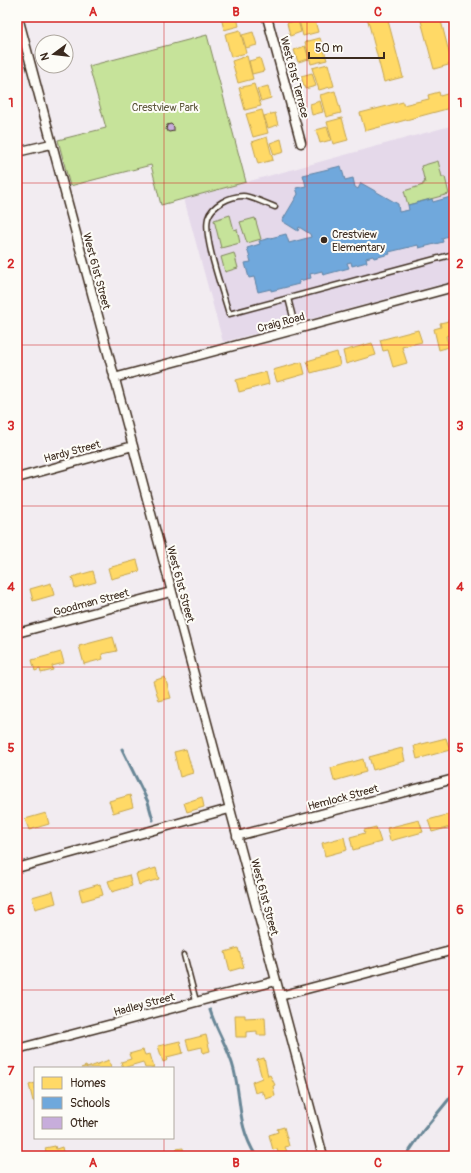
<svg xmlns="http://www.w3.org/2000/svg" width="471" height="1173" font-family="Pangolin,sans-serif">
	<rect width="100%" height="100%" fill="#f2ecf1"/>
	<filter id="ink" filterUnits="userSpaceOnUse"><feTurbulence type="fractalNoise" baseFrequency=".025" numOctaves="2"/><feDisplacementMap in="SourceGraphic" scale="8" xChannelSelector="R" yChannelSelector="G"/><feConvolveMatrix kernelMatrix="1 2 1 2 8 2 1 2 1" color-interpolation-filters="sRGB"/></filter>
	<g filter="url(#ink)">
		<path fill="#e5d9ea" d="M454,125V281L223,342L184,199Z"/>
		<path fill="#c6e39a" stroke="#80865c" d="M207,35L246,182L161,205L151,165L70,186L58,140L106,128L89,66Z
			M438,161L442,177H445L449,194L408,205L404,191L423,185V183H425L421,166Z
			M230,215L234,230L237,229L240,243L221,248L214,220Z
			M255,218L261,239L247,243L240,222Z
			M234,253L238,268L225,272L221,257Z"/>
		<path fill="#ffd966" stroke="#c4a450" d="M221,17H237L239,26L224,30Z
			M298,17H314L318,32L303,36Z
			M367,17H387L403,77L384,82Z
			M420,17H440L452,64L434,69Z
			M298,20L301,32L290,36L287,23Z
			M240,30L246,53L231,57L225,34Z
			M253,32L257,45L246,48L242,35Z
			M320,38L327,60L311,64L305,42Z
			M305,46L309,59L298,62L294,50Z
			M247,56L253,79L238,83L232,61Z
			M260,58L264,71L252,74L249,61Z
			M328,64L334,86L319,90L312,68Z
			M312,73L316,86L305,89L301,76Z
			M254,84L261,106L245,110L239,88Z
			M268,86L271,98L261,101L257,89Z
			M335,91L341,113L326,117L320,95Z
			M439,92L440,96L454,92V107L365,131L360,113L403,102V105L429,99L428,95Z
			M320,101L323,112L312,115L310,104Z
			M262,110L268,133L253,137L246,114Z
			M275,113L278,125L268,128L264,116Z
			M342,118L348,140L333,144L327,122Z
			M327,127L331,140L320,143L316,130Z
			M267,137L273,160L258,164L252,142Z
			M281,139L284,152L274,155L270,143Z
			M453,320L454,334L446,336L449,347L439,350L434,329L441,327L440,323Z
			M418,330L422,342L402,347L407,363L393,367L388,350L383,351L380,340Z
			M372,343L376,355L346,364L343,351Z
			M337,352L340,365L311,373L307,361Z
			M302,362L305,374L277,382L273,370Z
			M266,372L269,384L239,392L236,380Z
			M137,560L140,571L111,579L108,568Z
			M93,571L96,582L75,588L72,577Z
			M51,583L54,595L33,601L30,589Z
			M19,591L22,602L17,604V592Z
			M113,637L117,651L102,654L103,659L84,664L79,646Z
			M61,652L64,663L52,666L53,670L41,673L40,669L35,671L32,660Z
			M165,677L171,698L159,701L153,681Z
			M446,738L450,750L417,759L414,746Z
			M402,748L405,761L373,770L369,757Z
			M186,749L193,773L180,777L174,752Z
			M363,759L366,772L334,781L331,768Z
			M130,795L133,807L113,813L109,801Z
			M202,797L204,807L187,812L184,803Z
			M46,813L49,824L29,830L25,819Z
			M454,813V826L432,832L428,820Z
			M419,820L423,832L390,841L387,828Z
			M376,827L381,842L353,850L350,837L365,833L364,830Z
			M344,837L347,850L325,856L322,843Z
			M156,868L159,879L139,885L136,874Z
			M129,875L132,886L112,892L108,881Z
			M100,884L103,895L82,901L79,890Z
			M53,891L56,903L35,909L32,897Z
			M238,948L244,967L230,971L225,952Z
			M235,1015H245V1018L265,1017L266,1035H257V1031L246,1032V1037H236Z
			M206,1035L210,1051L203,1053L202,1047L189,1050L186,1040Z
			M180,1041L183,1053L167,1057L168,1060L163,1062L158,1046Z
			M143,1050L145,1055L150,1054L154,1068H145L143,1062L123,1068L121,1062L131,1059L129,1054Z
			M264,1058L268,1076L270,1075L275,1085L273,1086L275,1096L266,1099L264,1093L262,1094V1091L255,1093L252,1082L262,1078L257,1060Z
			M109,1060L111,1068H81L86,1066L87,1068Z
			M35,1083V1101H33L29,1085Z
			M284,1127L289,1146L285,1147L289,1156H279L277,1149L273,1150L269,1135L278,1132L277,1129Z
			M55,1146L56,1149L62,1147L64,1156H47L45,1148Z
			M183,1148L184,1156H177L176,1149Z"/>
		<path fill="#6fa8dc" stroke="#5f82a3" d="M341,166L345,180L353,178L355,187L358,189L361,183L398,204L399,212L409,210L408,205L432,199L433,202L454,196V234L442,238L443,242L419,248L418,245L389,252L390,254L374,258L373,256L366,258L367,262L352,266L351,262L347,263L349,268L323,275L322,271L310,274L311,278L299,281V284L271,291V289L258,292L254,277L249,278L245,263L251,262L247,248L260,244L259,241L286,234L289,243L311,237L310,234L299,227L298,231L282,221L298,194L296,188L306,186L303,175Z"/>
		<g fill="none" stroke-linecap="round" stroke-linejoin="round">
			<path stroke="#688696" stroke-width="3" d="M122,749L148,802L153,820
				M210,1010C216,1030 229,1049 234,1070C242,1103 237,1125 256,1156
				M406,1156L423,1131L454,1093"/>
		</g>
		<path fill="#c7addb" stroke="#3b2a1e" d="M171,124L174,127V131L169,132L166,130L167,125Z"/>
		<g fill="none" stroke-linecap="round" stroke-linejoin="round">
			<defs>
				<path id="lane" d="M275,207C267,204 250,196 243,196C230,196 212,205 208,218C203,238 223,292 229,314L454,254
					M288,298L296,329
					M184,955L196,1001"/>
				<path id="street" d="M18,17L323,1156
					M267,17L301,143
					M17,152L51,144
					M114,378L454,287
					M17,478L133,446
					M17,633L171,592
					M237,836L454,779
					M17,868L229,809
					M280,996L454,950
					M17,1049L276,981"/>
			</defs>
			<use href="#lane" stroke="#3b2a1e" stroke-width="7"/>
			<use href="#street" stroke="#3b2a1e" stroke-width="11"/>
			<use href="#lane" stroke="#fdfcf7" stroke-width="4"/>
			<use href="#street" stroke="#fdfcf7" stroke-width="8"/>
		</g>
	</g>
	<path fill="none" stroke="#d62828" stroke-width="1" stroke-opacity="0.55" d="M164,17V1068M307,17V1156M17,183H454M17,345H454M17,506H454M17,667H454M17,828H454M17,990H454M164,1138V1156"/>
	<circle fill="#3b2a1e" stroke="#fdfcf7" stroke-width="1.5" cx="324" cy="240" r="4"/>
	<g text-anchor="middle" stroke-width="4" stroke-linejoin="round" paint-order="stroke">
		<g font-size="11" fill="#3b2a1e" stroke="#fdfcf7">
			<text transform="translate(295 77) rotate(75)" y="4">West 61st Terrace</text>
			<text transform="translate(97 271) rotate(75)" y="4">West 61st Street</text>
			<text transform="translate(281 322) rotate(-15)" y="4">Craig Road</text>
			<text transform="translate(72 451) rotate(-15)" y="4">Hardy Street</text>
			<text transform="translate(181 584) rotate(75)" y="4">West 61st Street</text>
			<text transform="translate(91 602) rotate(-15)" y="4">Goodman Street</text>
			<text transform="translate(343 797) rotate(-15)" y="4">Hemlock Street</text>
			<text transform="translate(265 897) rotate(75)" y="4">West 61st Street</text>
			<text transform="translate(144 1004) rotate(-15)" y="4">Hadley Street</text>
		</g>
		<g font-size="11" fill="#5e583d" stroke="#fdfcf7">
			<text x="165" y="111">Crestview Park</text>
		</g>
		<g font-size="11" fill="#3b2a1e" stroke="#fdfcf7" text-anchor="start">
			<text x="332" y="238">Crestview<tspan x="332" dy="13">Elementary</tspan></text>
		</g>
	</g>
	<rect width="471" height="1173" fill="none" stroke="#fdfcf7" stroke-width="44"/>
	<rect x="34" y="1067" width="140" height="72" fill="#fdfcf7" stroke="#afa8a0"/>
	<rect x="42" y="1077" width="20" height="12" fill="#ffd966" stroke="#afa8a0"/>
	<text x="70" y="1087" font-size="12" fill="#3b2a1e">Homes</text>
	<rect x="42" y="1097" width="20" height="12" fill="#6fa8dc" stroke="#afa8a0"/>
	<text x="70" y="1107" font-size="12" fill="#3b2a1e">Schools</text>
	<rect x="42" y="1117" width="20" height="12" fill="#c7addb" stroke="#afa8a0"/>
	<text x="70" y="1127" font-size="12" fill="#3b2a1e">Other</text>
	<g transform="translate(54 54) rotate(255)"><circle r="19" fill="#fdfcf7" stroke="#afa8a0"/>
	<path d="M0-3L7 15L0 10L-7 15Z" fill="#3b2a1e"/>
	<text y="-6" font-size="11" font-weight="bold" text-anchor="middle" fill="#3b2a1e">N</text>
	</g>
	<path d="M309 52v6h75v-6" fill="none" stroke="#3b2a1e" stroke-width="2"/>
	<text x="315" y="52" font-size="12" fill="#3b2a1e" stroke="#fdfcf7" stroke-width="3" paint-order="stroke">50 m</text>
	<rect x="22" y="22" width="427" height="1129" fill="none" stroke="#d62828" stroke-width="1.5"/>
	<g font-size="13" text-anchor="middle" font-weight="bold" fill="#d62828">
		<text x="93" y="16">A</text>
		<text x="236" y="16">B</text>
		<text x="378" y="16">C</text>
		<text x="11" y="107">1</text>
		<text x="460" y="107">1</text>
		<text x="11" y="268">2</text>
		<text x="460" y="268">2</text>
		<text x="11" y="430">3</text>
		<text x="460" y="430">3</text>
		<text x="11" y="591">4</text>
		<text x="460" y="591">4</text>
		<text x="11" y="752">5</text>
		<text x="460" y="752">5</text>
		<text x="11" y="914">6</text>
		<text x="460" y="914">6</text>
		<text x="11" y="1075">7</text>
		<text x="460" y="1075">7</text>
		<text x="93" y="1167">A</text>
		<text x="236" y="1167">B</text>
		<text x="378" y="1167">C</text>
	</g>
</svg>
